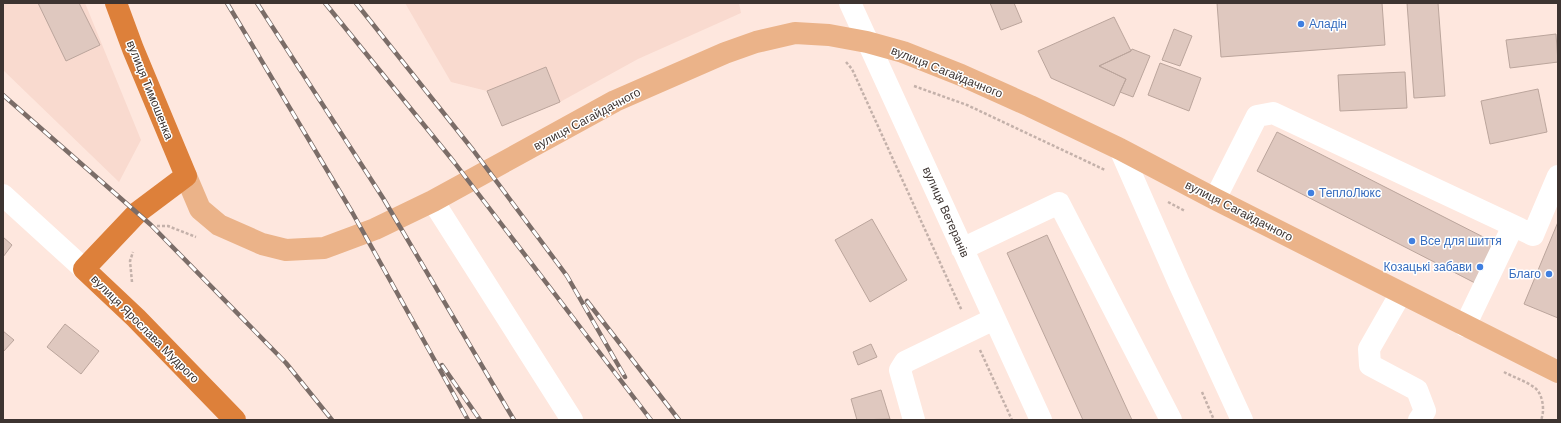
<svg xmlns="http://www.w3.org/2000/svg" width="1561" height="423" font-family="Arial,sans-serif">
	<rect width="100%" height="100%" fill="#fee7de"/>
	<path fill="#f9dacf" d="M3,3H85L141,140L119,182L3,70Z
		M405,3H739L741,13L638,59L560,102L502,126L487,91L451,82Z"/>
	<path fill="#dfc8bf" stroke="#bba59c" d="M38,3H79L100,45L66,61Z
		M990,3H1014L1022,22L1001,30Z
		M1217,3H1382L1385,45L1221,57Z
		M1407,3H1438L1445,96L1414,98Z
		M1114,17L1131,51L1099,66L1126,79L1114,106L1051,78L1038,51Z
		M1174,29L1192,36L1180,66L1162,60Z
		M1556,34L1558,62L1510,68L1506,40Z
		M1132,49L1150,56L1133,97L1120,92L1126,79L1099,66L1131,51Z
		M1160,63L1201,78L1189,111L1148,95Z
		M546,67L560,102L502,126L487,91Z
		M1405,72L1407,108L1340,111L1338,75Z
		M1538,89L1547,132L1490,144L1481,101Z
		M1277,132L1495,243L1475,283L1257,171Z
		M872,219L907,280L870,302L835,240Z
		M1558,222V318L1524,304Z
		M1047,235L1132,420H1083L1007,253Z
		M3,237L12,245L3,257Z
		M65,324L99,351L81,374L47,347Z
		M3,331L14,340L3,352Z
		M871,344L877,357L858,365L853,352Z
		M881,390L890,419L857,420L851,399Z"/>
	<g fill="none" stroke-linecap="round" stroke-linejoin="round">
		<path stroke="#c4b1aa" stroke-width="2.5" stroke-dasharray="3 2" stroke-linecap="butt" d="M846,62L852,69L962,311
			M914,86L967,105L1105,170
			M1168,202L1185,211
			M157,226H168L196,237
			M132,282L130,261L133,252
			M980,350L1012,420
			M1504,372C1513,377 1526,381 1535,388C1543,394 1545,411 1541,420
			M1202,392L1214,420"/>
		<path stroke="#fff" stroke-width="22" d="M850,3L1041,420
			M1120,149L1179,283L1242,420
			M3,195L84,269
			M1215,199L1257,116L1273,113L1533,235L1558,176
			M433,201L572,420
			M962,249L1059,203L1171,420
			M1401,293L1369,349L1370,365L1417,390L1425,411L1419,420
			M1465,326L1513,226
			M914,420L900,370L905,362L994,319"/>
		<path stroke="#ebb389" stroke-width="22" d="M186,176L200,209L219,225L262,244L286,250L324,248L375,229L433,201L615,101L725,53L756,42L795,33L829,35L867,42L903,52L961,75L1030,106L1120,149L1215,199L1558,372"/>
		<path stroke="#dd803a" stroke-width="22" d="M116,3L133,49L186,176L138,212L84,269L136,318L235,420"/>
		<defs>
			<path id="rail" d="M227,3L352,212L468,420
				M257,3L383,198L514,420
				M325,3L454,162L651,420
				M356,3L473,150L567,276L625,377
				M3,95L151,225L286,363L332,420
				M587,301L679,420
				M442,365L480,420"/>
		</defs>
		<use href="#rail" stroke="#7b6d68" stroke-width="4.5"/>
		<use href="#rail" stroke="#fff" stroke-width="3" stroke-dasharray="9" stroke-linecap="butt"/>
	</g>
	<g fill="#3f7fe0" stroke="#fff" stroke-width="1.5">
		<circle cx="1301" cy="24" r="4"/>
		<circle cx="1311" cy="193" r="4"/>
		<circle cx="1412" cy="241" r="4"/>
		<circle cx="1480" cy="267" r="4"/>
		<circle cx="1549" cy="274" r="4"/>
	</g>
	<g text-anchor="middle" stroke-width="3" stroke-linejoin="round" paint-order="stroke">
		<g font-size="12" fill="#366cbe" stroke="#fff" text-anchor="start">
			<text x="1309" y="28">Аладін</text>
			<text x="1319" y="197">ТеплоЛюкс</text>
			<text x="1420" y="245">Все для шиття</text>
			<text x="1472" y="271" text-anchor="end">Козацькі забави</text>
			<text x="1541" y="278" text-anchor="end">Благо</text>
		</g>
		<g font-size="12" fill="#3d3431" stroke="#fff">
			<text transform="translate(947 72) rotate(22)" y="4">вулиця Сагайдачного</text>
			<text transform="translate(150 90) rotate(68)" y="4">вулиця Тимошенка</text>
			<text transform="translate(587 119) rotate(-28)" y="4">вулиця Сагайдачного</text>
			<text transform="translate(1239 211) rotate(27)" y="4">вулиця Сагайдачного</text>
			<text transform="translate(946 212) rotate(66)" y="4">вулиця Ветеранів</text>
			<text transform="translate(145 329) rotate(45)" y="4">вулиця Ярослава Мудрого</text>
		</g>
	</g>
	<rect width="1561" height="423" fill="none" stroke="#3d3431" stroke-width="8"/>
</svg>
